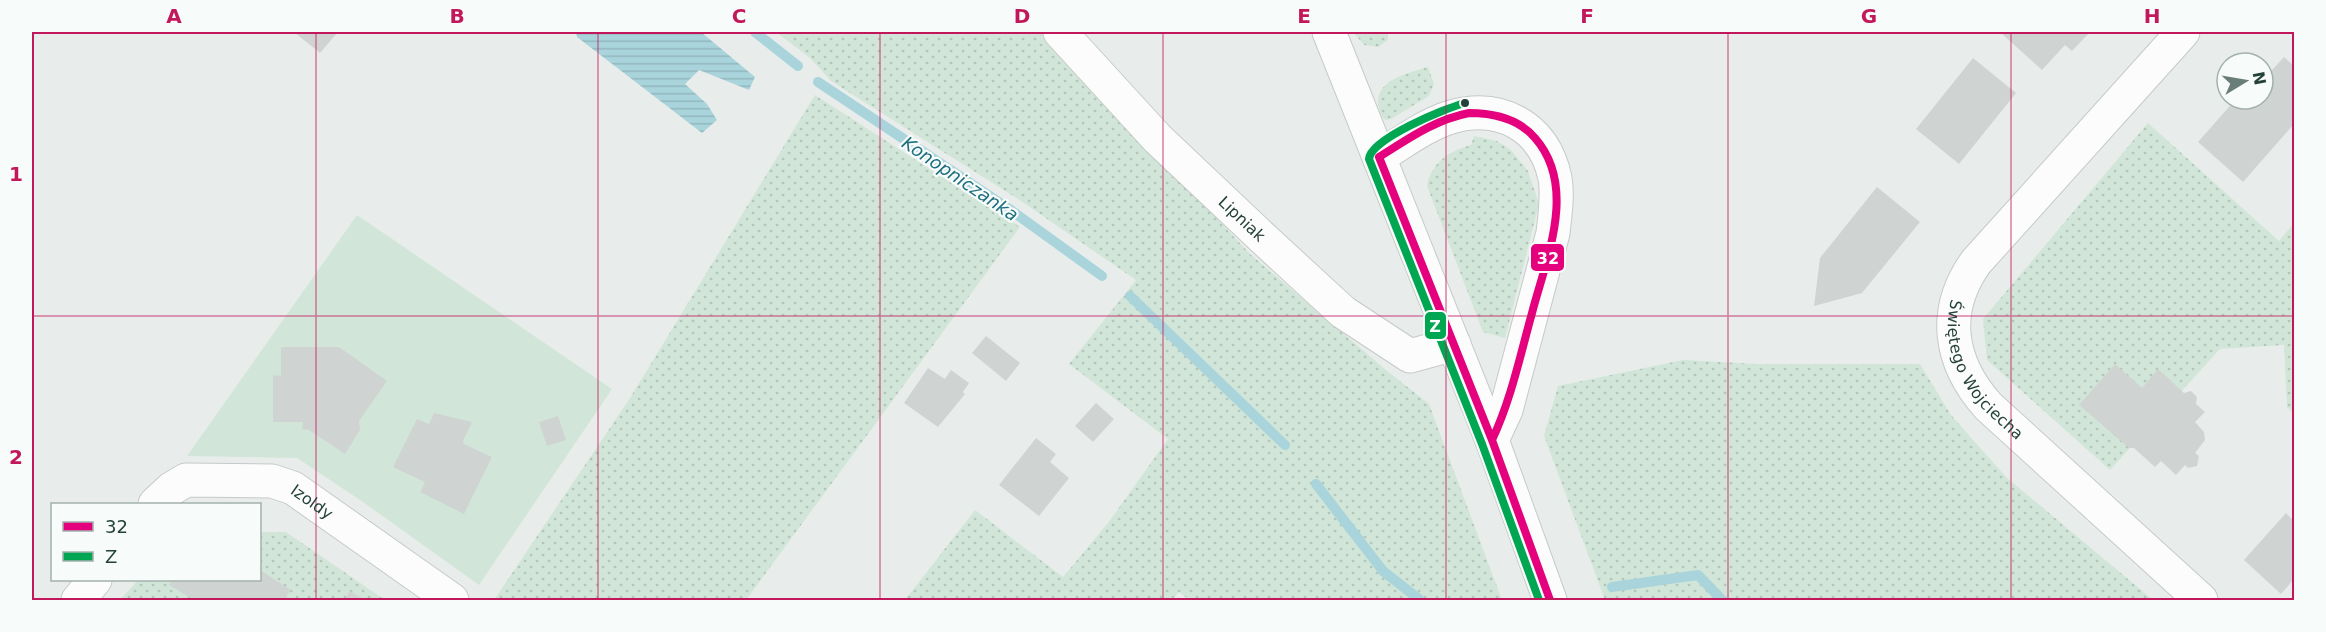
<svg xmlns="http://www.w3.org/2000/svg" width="2326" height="632" font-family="'DejaVu Sans',sans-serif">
	<defs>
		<pattern id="grass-dots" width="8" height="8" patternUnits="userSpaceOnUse" patternTransform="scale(1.5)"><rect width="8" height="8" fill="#d1e6d8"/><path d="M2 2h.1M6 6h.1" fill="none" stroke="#b3c6ba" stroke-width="1.8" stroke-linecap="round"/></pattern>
		<pattern id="water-rules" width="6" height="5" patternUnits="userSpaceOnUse" patternTransform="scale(1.5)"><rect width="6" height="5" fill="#a9d4db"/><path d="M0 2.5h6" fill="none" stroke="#91b7bd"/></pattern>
	</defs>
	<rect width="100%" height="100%" fill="#e8edeb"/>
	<path fill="url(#grass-dots)" d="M776,32H1060L1206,207L1250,254L1386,370L1429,404L1502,600H1189L1179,592L1172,600H905L975,510L1063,577L1108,523L1168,439L1069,364L1136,280L1021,201L831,81L810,58Z
		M1353,32H1388V40L1378,47L1364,45Z
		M1428,67L1434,84L1429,96L1391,119L1386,120L1383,118C1364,83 1404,74 1428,67Z
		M815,95L1020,227L746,600H494L630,398Z
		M2148,123L2279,241L2294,223V414L2287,407L2284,345L2220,349L2110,470L1987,360L1983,319Z
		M1474,136L1497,141L1511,150L1528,171L1539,204L1505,338L1483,332L1427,186C1431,163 1449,151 1471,145Z
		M1683,360L1757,364H1920L1951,415L2006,477L2153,600H1605L1544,436L1558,386Z
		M260,532H286L385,600H120L138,580H260Z"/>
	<path fill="#d1e6d8" d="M357,215L612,389L479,585L363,502L297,458L187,456Z"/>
	<path fill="url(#water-rules)" d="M576,32H701L755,77L749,90L699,70L685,84L707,104L717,120L702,133L577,37Z"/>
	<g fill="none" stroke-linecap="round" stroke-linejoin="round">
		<path stroke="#a9d4db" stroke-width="10" d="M755,32L798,66
			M818,82L1012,211L1102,276
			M1130,296L1285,445
			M1316,484L1383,571L1420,600
			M1612,587L1698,575L1722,600"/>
	</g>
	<path fill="#cfd4d2" d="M294,32H338L320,53Z
		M2000,32H2090L2072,51L2065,45L2042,70Z
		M2284,57L2294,66V124L2243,182L2198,142L2236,99H2263V80Z
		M1973,58L2016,93L1959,164L1916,129Z
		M1877,187L1920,222L1862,293L1814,306L1820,258Z
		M986,336L1020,363L1006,381L972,353Z
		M281,347H339L387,381L359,421L360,430L345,454L309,430L302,429L303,422H273V375L281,376Z
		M2115,364L2142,388L2158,369L2184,393L2191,391L2197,397L2196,404L2205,412L2195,422L2204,432L2205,440L2195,453L2199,456L2197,466L2188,468L2185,465L2176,475L2161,461L2155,467L2134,448H2129L2079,405Z
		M928,368L945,379L951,370L969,383L963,392L965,394L938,427L904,403Z
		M1096,403L1114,419L1093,442L1075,426Z
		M434,413L472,422L463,441L464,444L492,457L464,514L420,492L425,482L393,467L417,419L429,424Z
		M558,416L566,440L547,446L539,422Z
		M1036,438L1056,454L1050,462L1069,478L1039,516L999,485Z
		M2286,513L2294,521V579L2281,594L2244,560Z
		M260,570L291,590L284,600H194L169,585L172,580H260Z
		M350,591L365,600H344Z"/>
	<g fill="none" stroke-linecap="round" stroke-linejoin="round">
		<defs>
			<g id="minor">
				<path id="s1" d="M1060,32L1158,139L1267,242L1343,312L1410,356L1454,344"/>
				<path d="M1329,32L1492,440L1550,600"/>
				<path id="s2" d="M2183,32L1976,262C1941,311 1949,362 1988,406L2201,600"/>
				<path d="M1379,157C1402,143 1425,125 1451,117C1500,103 1544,126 1555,178C1558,195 1555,215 1553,233L1506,410L1492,440"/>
				<path id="s3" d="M155,504L171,489L186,480L272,481L293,488L452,600"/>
				<path d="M78,600L95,580"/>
			</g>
		</defs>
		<use href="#minor" stroke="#c5cac8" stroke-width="35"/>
		<use href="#minor" stroke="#fcfcfc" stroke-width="33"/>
		<defs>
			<path id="bus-1" d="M1469,113C1494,113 1518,118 1535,138C1578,187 1546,259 1532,313C1520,356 1511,400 1492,440L1379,157C1408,139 1434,120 1469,113Z
				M1492,440L1550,600"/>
			<path id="bus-2" d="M1465,103C1446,108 1370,139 1369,159L1482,444L1539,600"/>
		</defs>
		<use href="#bus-1" stroke="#f7fbf9" stroke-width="12"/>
		<use href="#bus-2" stroke="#f7fbf9" stroke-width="12"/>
		<use href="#bus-1" stroke="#e5007d" stroke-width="8"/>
		<use href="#bus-2" stroke="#00a651" stroke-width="8"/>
	</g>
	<path fill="none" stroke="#c2185b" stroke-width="1.5" stroke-opacity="0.55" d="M316,32V600M598,32V600M880,32V600M1163,32V600M1446,32V600M1728,32V600M2011,32V600M32,316H2294"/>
	<circle fill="#24423a" stroke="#f7fbf9" stroke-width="2" cx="1465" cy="103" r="5"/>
	<g text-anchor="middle" stroke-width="4.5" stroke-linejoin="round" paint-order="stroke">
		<g font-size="16" fill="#24423a" stroke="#f7fbf9">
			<text dy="6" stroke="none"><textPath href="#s1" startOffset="261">Lipniak</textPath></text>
			<text dy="6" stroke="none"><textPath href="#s2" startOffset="432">Świętego Wojciecha</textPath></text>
			<text dy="6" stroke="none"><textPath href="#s3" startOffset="171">Izoldy</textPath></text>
		</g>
		<g font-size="18" font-style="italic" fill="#1c6f80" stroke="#f7fbf9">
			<text transform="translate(960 179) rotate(34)" y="6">Konopniczanka</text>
		</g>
	</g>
	<g stroke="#f7fbf9" stroke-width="2">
		<rect x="1530" y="243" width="35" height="29" rx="6" fill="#e5007d"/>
		<rect x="1424" y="311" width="23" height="29" rx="6" fill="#00a651"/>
	</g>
	<g font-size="16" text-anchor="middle" font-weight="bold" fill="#fff">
		<text x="1548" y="264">32</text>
		<text x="1435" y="332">Z</text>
	</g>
	<rect width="2326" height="632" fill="none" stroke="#f7fbf9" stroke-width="66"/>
	<rect x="51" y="503" width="210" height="78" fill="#f7fbf9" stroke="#a3b1ad" stroke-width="1.5"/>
	<rect x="63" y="522" width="30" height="9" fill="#e5007d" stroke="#a3b1ad" stroke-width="1.5"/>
	<text x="105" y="533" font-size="18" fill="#24423a">32</text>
	<rect x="63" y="552" width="30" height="9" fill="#00a651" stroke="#a3b1ad" stroke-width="1.5"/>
	<text x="105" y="563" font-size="18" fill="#24423a">Z</text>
	<g transform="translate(2245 81) rotate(79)"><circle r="28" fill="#f7fbf9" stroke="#a3b1ad" stroke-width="1.5"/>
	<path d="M0-4.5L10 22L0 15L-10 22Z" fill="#697e78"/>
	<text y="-9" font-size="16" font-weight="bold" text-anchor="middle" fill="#24423a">N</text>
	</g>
	<rect x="33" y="33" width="2260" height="566" fill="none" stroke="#c2185b" stroke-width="2"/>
	<g font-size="20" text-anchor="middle" font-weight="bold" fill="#c2185b">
		<text x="174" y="23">A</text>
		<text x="457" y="23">B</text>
		<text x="739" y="23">C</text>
		<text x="1022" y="23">D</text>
		<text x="1304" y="23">E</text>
		<text x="1587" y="23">F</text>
		<text x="1869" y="23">G</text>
		<text x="2152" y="23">H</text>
		<text x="16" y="181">1</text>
		<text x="16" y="464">2</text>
	</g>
</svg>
